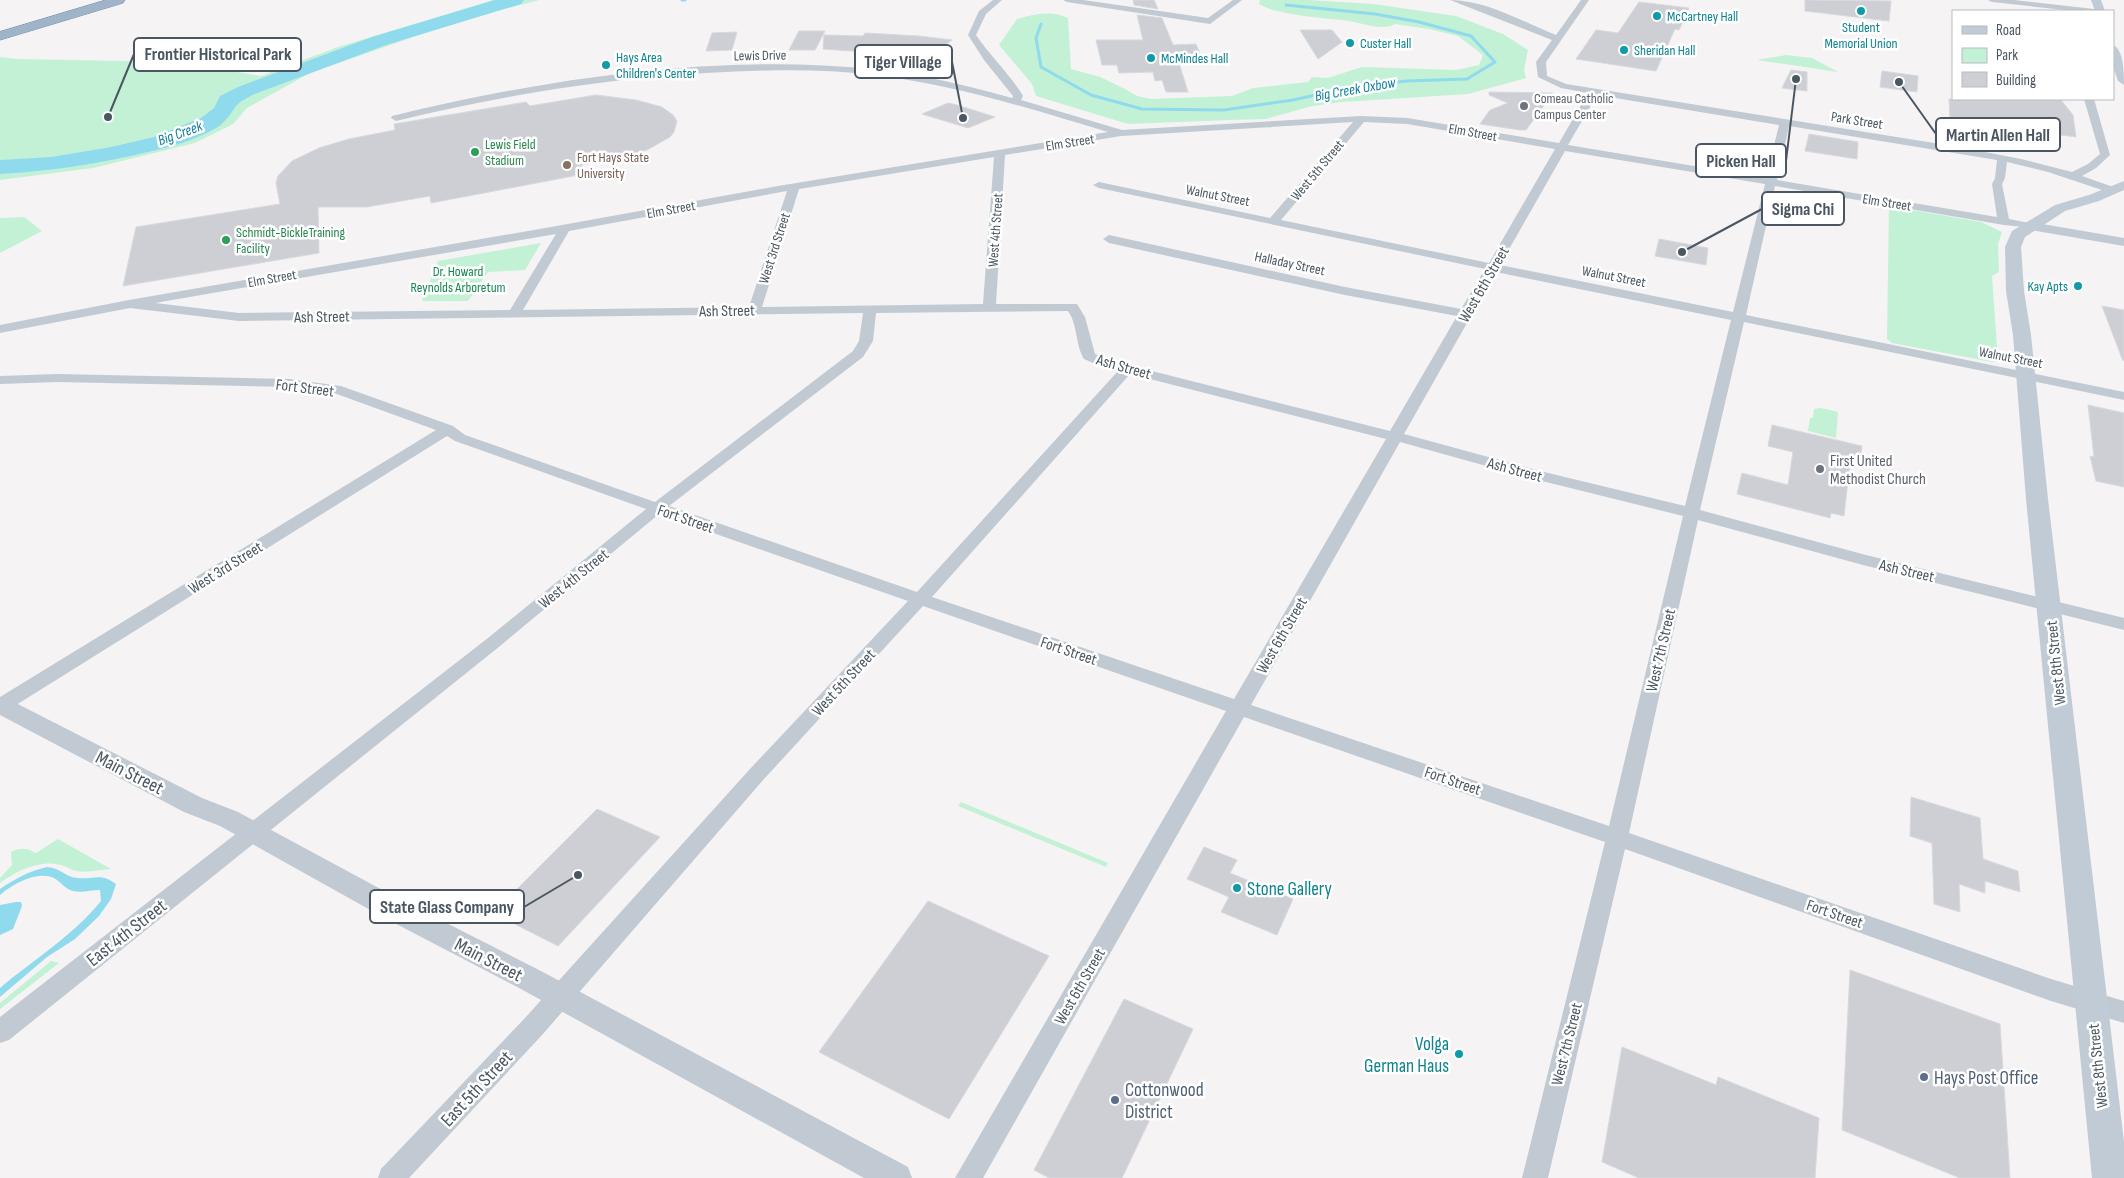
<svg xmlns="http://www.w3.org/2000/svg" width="2124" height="1178" font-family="'Sofia Sans Condensed',sans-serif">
	<rect width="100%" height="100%" fill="#f5f3f3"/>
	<path fill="#c3f1d5" d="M493,0H539L459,21L310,73L247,108L233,124L195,143L93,168L0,180V57L17,59L178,62L261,76L338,47Z
		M1260,0H1308L1373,4L1456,16L1503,34L1528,50L1524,70L1526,78L1468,94L1342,102L1312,106L1266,119L1230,120L1128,124L1036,96L1032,84L999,45L1017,19C1033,14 1052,10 1068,18L1071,69L1100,77L1125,89L1137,96L1151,99L1232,96L1253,88L1308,82L1312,77L1328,78L1362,67L1456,70L1479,65L1483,55L1458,36L1429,29L1395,24C1383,32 1357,21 1342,20C1321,18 1298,16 1277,11C1271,10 1265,7 1259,4Z
		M1786,55L1812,58L1838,72L1757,60Z
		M1889,206L1981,222L2002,232L1998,244L1999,272L1992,276L1998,362H1992L1892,343L1887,339Z
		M24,217L42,231L0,253V218Z
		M541,243L525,270L488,272L468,301H422L438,261Z
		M1821,408L1838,412L1836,438L1808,431L1810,418L1813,417L1814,409Z
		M961,802L1108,863L1106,867L958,806Z
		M58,839L111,869C99,870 87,873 76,871C71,870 66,866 61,865C42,859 15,871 0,883V878L12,865L11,852C21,847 26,848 36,853Z
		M51,961L59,963L0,1009V1003Z"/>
	<path fill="#90daee" d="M47,867C61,868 65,877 77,878C94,880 100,872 116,884L111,899L99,916L75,939L47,957L0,997V988C33,960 74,935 101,901L100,890C91,890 82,893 73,891C65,889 61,882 54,878C38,870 12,884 0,895V889C15,879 29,871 47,867Z
		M16,902H21L22,906L13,929L0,935V905Z"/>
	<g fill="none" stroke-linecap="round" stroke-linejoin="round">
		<path stroke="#90daee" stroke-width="3" d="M682,0H685
			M1041,24L1036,38L1041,67L1091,95L1142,109L1224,110L1293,100L1351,87L1407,81L1467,79L1495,62L1471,36L1419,22L1375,14L1286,5"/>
		<path fill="#90daee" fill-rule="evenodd" d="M495,0H524L521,4L386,45L252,95C248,98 240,101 236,106C230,114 226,122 216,128C196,140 171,147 148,152C98,164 50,171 0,174V160L51,157L111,147L154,137L201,118L214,108L220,96L238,87L372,37Z"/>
	</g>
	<path fill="#cdcfd5" stroke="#d7d9de" d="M1133,0H1154L1158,9L1134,5Z
		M1805,0L1891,1L1889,21L1805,11Z
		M1639,2L1689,8L1679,30L1675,29L1656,71L1576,59L1596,30L1618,33Z
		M1137,15L1162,18L1173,45L1196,44L1204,63H1179L1188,92H1166L1162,80L1155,81L1153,72L1119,73L1117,65H1102L1096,40H1143Z
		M1300,30H1332L1342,42L1318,59Z
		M799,31H825L815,50H789Z
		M737,32L732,50L706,51L712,33Z
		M865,33L919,36L952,40L925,59L881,53L823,49L824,35L863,36Z
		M1791,70L1807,72V91L1782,88Z
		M1882,71L1918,76L1917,92L1880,87Z
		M1489,92L1553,93L1526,130H1520L1480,124L1490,110L1508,103L1489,95Z
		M596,95L636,100L662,107L673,115L677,121L674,132L670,137L647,150L609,161L581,165L584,174L431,203L430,196L367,207H318L319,253L123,286L136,227L280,204L276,183L278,176L292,161L319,148L349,139L395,130L394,124L526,102L530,106Z
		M1949,99L2061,100L2073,115L2076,137L2061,135L2058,139L1967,126V121L1950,119Z
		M948,103L957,105L995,117L968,128L922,114Z
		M1809,134L1858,142L1857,159L1805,151Z
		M1659,239L1708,248L1706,265L1655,256Z
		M2102,306L2124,310V360L2123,361Z
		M2088,405L2124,413V487L2096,481L2090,456L2094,457Z
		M1772,425L1862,446L1859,465L1850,463L1844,516L1831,513L1830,518L1737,494L1742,473L1788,485L1793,452L1768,446Z
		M1911,797L1980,818L1983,859L2018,871L2020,892L1985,881V893L1959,884L1960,912L1934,904L1932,843L1910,836Z
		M597,809L660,837L558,946L493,913Z
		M1204,847L1237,860L1230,873L1293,899L1277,935L1221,912L1229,897L1187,879Z
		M928,901L1049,956L949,1119L819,1052Z
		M1850,970L2000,1024L2010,1178H1960L1842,1130Z
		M1124,999L1193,1029L1122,1178H1049L1034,1170Z
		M1622,1047L1716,1085L1718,1077L1819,1118L1815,1178H1639L1602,1162Z"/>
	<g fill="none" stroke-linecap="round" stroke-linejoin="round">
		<defs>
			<path id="trunk" d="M106,0H125L123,3L0,40V32Z"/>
		</defs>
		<use href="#trunk" stroke="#7690ad" stroke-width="1"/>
		<path fill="#c1cad2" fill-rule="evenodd" d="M993,0H1002L986,14L976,35C990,56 1010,74 1023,96L1021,100L1122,130L1361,116L1407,118L1559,143L1588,93L1561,88L1538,77L1536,62L1552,40L1450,0C1486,0 1523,22 1556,35L1581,0H1589L1546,62L1547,76L1566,84L1959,147L2021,159L2072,172L2088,164L2100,154L2084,99H2094L2110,155L2096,168L2082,176L2116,188L2118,190L2112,193L2108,192L2048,172L2007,162L2005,178L2002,184L2009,219L2034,224L2036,226L2034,228L2004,225L1775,186L1746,315L2124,392V400L1744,322L1700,510L1866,555L2124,618V630L1863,565L1698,520L1629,833L2051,979L2124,1001V1023L2051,1001L1625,849L1548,1178H1522L1605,842L1244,717L983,1178H955L1226,711L923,606L764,779L543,1034L409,1178H378L381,1169L525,1018L750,769L908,601L659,514L500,646L9,1040L0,1043V1017L488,638L646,509L455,441L447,436L8,710L1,712L0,697L436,430L334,393L289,387L57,382L0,384V376L57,374L289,379L341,386L453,426L465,435L655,502L853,351L859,341L863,313L239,321L130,308L0,333V325L129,300L551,227L778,186L1108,132C1031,109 953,84 873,75C818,68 762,70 706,73C601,79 498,96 396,121L391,118L392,116C543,79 717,53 872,69C919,74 966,85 1012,98L1013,96L984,60L968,35L979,11ZM1597,95L1779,125L1766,178L1568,145ZM1353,122L1270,218L1099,182L1093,185L1099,188L1485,269L1461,309L1345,287L1109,235L1103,239L1109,243L1345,295L1457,316L1390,431L1112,361L1095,354L1085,317L1077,304H996L1005,155L1121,136ZM1364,122L1407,124L1555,149L1489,263L1281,220ZM1789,126L1997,160L1995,178L1992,184L1997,217L1777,180ZM1565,151L1765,184L1733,312L1500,265ZM994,157L983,304L762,307L799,189ZM787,191L749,307L523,310L569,231ZM556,234L510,310L239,313L155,303ZM1496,272L1731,320L1685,506L1540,471L1404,434ZM1068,311C1078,325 1075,344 1084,359L1102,367L1118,371L917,592L669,506L863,357L873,341L876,313ZM1130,374L1386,439L1234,699L932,597ZM1400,442L1530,478L1683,516L1609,826L1251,705Z
			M1063,0H1083L1208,18L1233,0H1242L1210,24L1067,2Z
			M1988,0H2014L2094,9L2098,11H2074L1992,2Z"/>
		<path fill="#c1cad2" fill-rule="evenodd" d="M2030,222L2124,238V246L2025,229L2023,226L2025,223Z
			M0,697L8,699L202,798L238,812L401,900L541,971L908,1167L912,1178H864L521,989L381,916L220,826L184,812L0,715Z"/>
		<path fill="#c1cbd6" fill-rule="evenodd" d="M2091,0H2101L2105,11H2095Z
			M2113,45C2124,49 2124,74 2124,85L2118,81L2113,66Z
			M2124,181V190L2099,201L2065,211L2025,237L2021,247L2024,291L2031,335L2048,499L2124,1142V1178H2092L2026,499L2013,335L2006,291L2005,247L2012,231L2055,205L2089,195Z"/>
		<use href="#trunk" fill="#9fb4c9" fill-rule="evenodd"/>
	</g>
	<g fill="#0f9aa8" stroke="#fff" stroke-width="2">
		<circle cx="1861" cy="11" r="5"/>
		<circle cx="1657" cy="16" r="5"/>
		<circle cx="1350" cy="43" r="5"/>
		<circle cx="1624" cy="50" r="5"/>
		<circle cx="1151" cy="58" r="5"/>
		<circle cx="606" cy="65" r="5"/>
		<circle cx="2078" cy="286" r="5"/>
		<circle cx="1237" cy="888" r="5"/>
		<circle cx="1459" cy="1054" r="5"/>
	</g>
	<g fill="#6b7280" stroke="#fff" stroke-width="2">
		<circle cx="1524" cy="106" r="5"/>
		<circle cx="1820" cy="469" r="5"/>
	</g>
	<g fill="#2e9e5b" stroke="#fff" stroke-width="2">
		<circle cx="475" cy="152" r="5"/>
		<circle cx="226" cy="240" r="5"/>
	</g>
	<circle fill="#8d6e63" stroke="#fff" stroke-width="2" cx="567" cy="165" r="5"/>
	<g fill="#5c6f8a" stroke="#fff" stroke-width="2">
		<circle cx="1924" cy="1077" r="5"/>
		<circle cx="1115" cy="1100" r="5"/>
	</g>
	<g text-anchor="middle" stroke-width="5" stroke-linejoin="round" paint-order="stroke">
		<g font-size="14" fill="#0d838f" stroke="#fff" text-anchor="start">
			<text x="1667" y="21">McCartney Hall</text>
			<text x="1861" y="32" text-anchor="middle">Student<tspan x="1861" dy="16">Memorial Union</tspan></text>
			<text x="1360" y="48">Custer Hall</text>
			<text x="1634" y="55">Sheridan Hall</text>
			<text x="616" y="62">Hays Area<tspan x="616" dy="16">Children's Center</tspan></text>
			<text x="1161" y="63">McMindes Hall</text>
			<text x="2068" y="291" text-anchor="end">Kay Apts</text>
		</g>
		<g font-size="14" fill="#4a5661" stroke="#fff">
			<text transform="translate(760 55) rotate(-1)" y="5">Lewis Drive</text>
			<text transform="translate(1857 120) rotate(9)" y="5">Park Street</text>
			<text transform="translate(1473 132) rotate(10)" y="5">Elm Street</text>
			<text transform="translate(1070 142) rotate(-9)" y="5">Elm Street</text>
			<text transform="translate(1317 170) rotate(-50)" y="5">West 5th Street</text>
			<text transform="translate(1218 195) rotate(11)" y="5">Walnut Street</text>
			<text transform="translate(1887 202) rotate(9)" y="5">Elm Street</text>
			<text transform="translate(671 209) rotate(-10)" y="5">Elm Street</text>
			<text transform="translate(995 230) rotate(-86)" y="5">West 4th Street</text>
			<text transform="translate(774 248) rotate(-72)" y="5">West 3rd Street</text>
			<text transform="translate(1290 263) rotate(12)" y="5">Halladay Street</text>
			<text transform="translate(1614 276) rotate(11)" y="5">Walnut Street</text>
			<text transform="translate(272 278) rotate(-10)" y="5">Elm Street</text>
			<text transform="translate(2011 357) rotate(11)" y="5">Walnut Street</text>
		</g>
		<g font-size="14" fill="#5b616d" stroke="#fff" text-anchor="start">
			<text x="1534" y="103">Comeau Catholic<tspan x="1534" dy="16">Campus Center</tspan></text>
		</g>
		<g font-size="14" fill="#27864d" stroke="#fff" text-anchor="start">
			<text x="485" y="149">Lewis Field<tspan x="485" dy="16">Stadium</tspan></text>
			<text x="236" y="237">Schmidt-BickleTraining<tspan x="236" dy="16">Facility</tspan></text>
		</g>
		<g font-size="14" fill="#785e54" stroke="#fff" text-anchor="start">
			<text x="577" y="162">Fort Hays State<tspan x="577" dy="16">University</tspan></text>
		</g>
		<g font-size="14" fill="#17864f" stroke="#fff">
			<text x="458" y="276">Dr. Howard<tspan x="458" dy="16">Reynolds Arboretum</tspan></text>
		</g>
		<g font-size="15" font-style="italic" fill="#0c7c9b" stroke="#fff">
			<text transform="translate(1355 89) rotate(-10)" y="5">Big Creek Oxbow</text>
			<text transform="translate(180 133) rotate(-20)" y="5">Big Creek</text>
		</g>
		<g font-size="16" fill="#4a5661" stroke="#fff">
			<text transform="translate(1483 284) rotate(-60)" y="6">West 6th Street</text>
			<text transform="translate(727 310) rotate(-1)" y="6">Ash Street</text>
			<text transform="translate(322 316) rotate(-1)" y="6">Ash Street</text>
			<text transform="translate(1124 366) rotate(16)" y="6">Ash Street</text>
			<text transform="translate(305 387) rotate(7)" y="6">Fort Street</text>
			<text transform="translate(1515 469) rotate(15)" y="6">Ash Street</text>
			<text transform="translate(686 518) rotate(19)" y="6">Fort Street</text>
			<text transform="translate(225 567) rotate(-32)" y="6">West 3rd Street</text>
			<text transform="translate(1907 570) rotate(13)" y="6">Ash Street</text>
			<text transform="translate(573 578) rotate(-39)" y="6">West 4th Street</text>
			<text transform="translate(1281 635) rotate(-60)" y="6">West 6th Street</text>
			<text transform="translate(1069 650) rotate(19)" y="6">Fort Street</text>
			<text transform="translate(1660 650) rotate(-77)" y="6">West 7th Street</text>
			<text transform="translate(2055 663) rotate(-96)" y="6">West 8th Street</text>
			<text transform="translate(843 682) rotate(-47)" y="6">West 5th Street</text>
			<text transform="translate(1453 780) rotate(19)" y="6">Fort Street</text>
			<text transform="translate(1835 913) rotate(19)" y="6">Fort Street</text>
			<text transform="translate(1079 986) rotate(-60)" y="6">West 6th Street</text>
			<text transform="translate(1566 1044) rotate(-76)" y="6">West 7th Street</text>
			<text transform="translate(2097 1066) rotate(-96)" y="6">West 8th Street</text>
		</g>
		<g font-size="16" fill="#5b616d" stroke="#fff" text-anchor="start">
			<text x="1830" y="466">First United<tspan x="1830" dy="18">Methodist Church</tspan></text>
		</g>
		<g font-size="19" fill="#4a5661" stroke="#fff">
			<text transform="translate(130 772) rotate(27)" y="7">Main Street</text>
			<text transform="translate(126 932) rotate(-38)" y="7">East 4th Street</text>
			<text transform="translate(489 959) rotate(27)" y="7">Main Street</text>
			<text transform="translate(476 1088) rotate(-47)" y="7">East 5th Street</text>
		</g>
		<g font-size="19" fill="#0d838f" stroke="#fff" text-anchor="start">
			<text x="1247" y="895">Stone Gallery</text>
			<text x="1449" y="1050" text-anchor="end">Volga<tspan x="1449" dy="22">German Haus</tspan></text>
		</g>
		<g font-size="19" fill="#4e5e75" stroke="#fff" text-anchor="start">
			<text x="1934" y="1084">Hays Post Office</text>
			<text x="1125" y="1096">Cottonwood<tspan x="1125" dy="22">District</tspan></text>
		</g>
	</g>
	<path fill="none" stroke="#4a5661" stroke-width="2" d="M108 117L134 54M963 118L952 62M1899 82L1936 134M1796 79L1786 161M1682 252L1762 209M578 875L524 907"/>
	<g fill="#4a5661" stroke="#fff" stroke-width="2">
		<circle cx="108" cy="117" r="5"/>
		<circle cx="963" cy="118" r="5"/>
		<circle cx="1899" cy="82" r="5"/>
		<circle cx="1796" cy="79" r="5"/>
		<circle cx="1682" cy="252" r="5"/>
		<circle cx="578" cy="875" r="5"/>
	</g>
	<g fill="#fff" stroke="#4a5661" stroke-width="2">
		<rect x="134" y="38" width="167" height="33" rx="5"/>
		<rect x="855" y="45" width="97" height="33" rx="5"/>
		<rect x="1936" y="118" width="124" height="33" rx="5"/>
		<rect x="1696" y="144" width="90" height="33" rx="5"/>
		<rect x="1762" y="192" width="82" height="33" rx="5"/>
		<rect x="370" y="890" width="154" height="33" rx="5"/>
	</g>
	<g font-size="18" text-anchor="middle" font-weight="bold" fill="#4a5661">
		<text x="218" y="60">Frontier Historical Park</text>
		<text x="903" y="68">Tiger Village</text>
		<text x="1998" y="141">Martin Allen Hall</text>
		<text x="1741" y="167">Picken Hall</text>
		<text x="1803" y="215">Sigma Chi</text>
		<text x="447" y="913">State Glass Company</text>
	</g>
	<rect x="1952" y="10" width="162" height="90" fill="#ffffff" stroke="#b7bbc0"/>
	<rect x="1962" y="26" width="25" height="8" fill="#c1cbd6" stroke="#b7bbc0"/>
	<text x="1996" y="35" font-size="15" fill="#4a5661">Road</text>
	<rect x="1962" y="48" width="25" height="15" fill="#c3f1d5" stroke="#b7bbc0"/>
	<text x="1996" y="60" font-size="15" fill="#4a5661">Park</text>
	<rect x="1962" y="72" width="25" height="15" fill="#cdcfd5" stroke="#b7bbc0"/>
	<text x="1996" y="85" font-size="15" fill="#4a5661">Building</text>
</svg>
